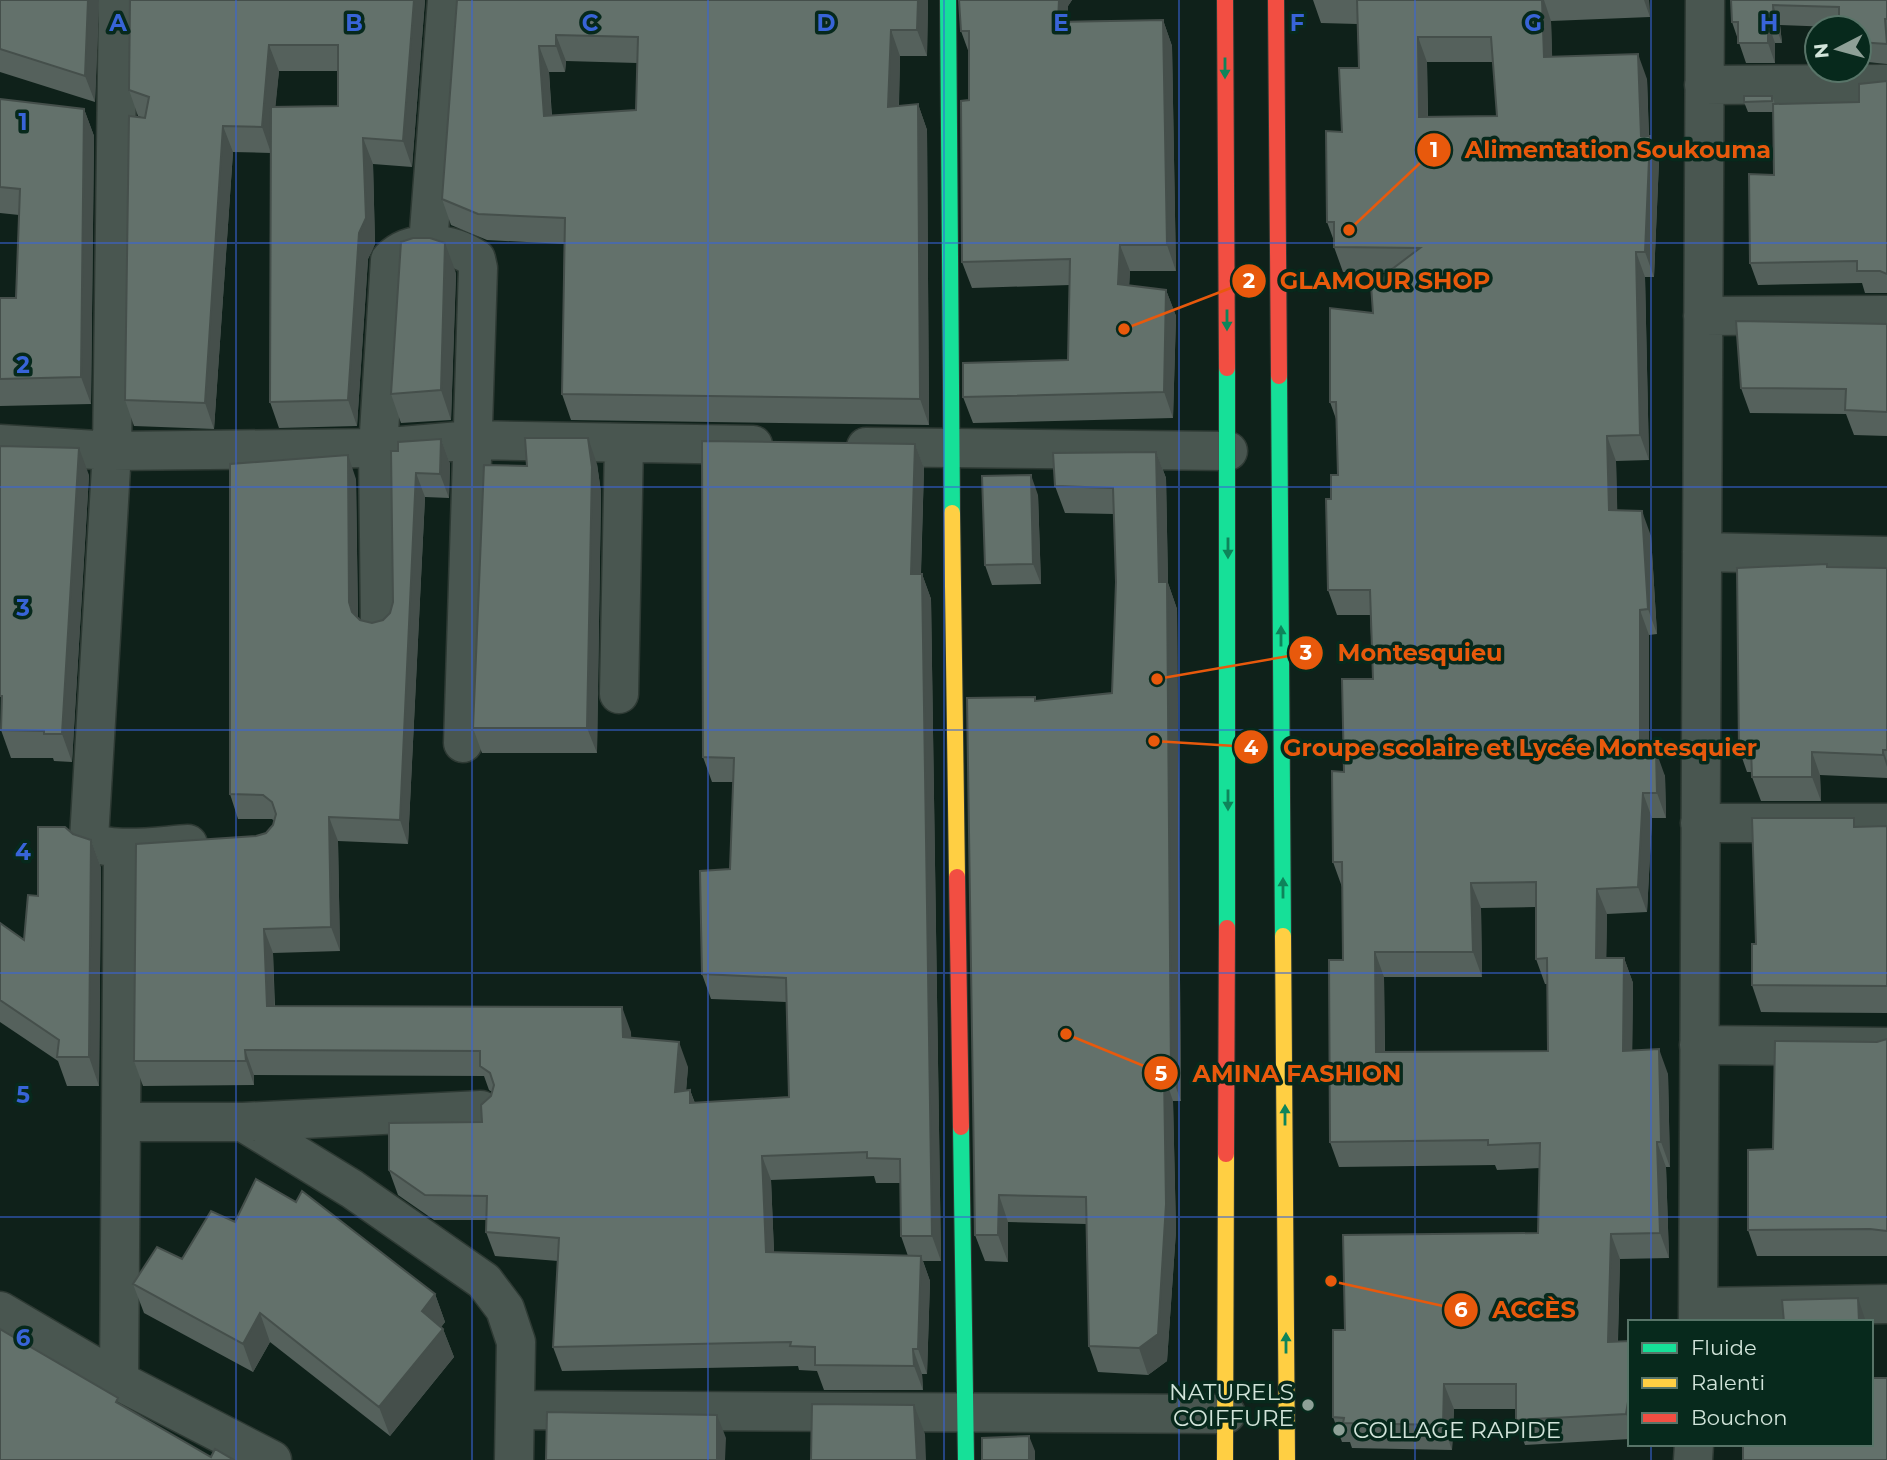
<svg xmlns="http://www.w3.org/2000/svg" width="1887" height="1460" font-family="Montserrat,sans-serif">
	<rect width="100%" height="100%" fill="#0f211a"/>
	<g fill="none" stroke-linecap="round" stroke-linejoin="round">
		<defs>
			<path id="street" d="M118,0L112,451L89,839C108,855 163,845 188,844
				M1704,85L1887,84
				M428,244L447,0
				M1703,316L1887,315
				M0,444L112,451L378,448L472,440L753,445
				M866,447L1228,451
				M1702,552L1887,556
				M380,626L378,448L390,260C412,238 452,242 476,259L478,268L463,743
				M619,694L624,443
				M1700,823H1887
				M1699,1045L1887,1047
				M121,1122H243L481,1110
				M243,1122L352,1189L484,1281L505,1309L516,1342L514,1460
				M1698,1307L1887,1304
				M0,1311L119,1381L272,1460
				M1698,1322L1705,0
				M119,1381L123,848
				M515,1410L1226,1414
				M1693,1460L1694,1444"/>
			<path id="fast" d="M948,0L952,513
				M1279,376L1283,936
				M1227,928V368
				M961,1127L966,1460"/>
			<path id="slow" d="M952,513L957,877
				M1283,936L1287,1460
				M1225,1460L1226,1154"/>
			<path id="jam" d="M1225,0L1227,368
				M1276,0L1279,376
				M957,877L961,1127
				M1226,1154L1227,928"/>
		</defs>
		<use href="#street" stroke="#2e3a34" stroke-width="41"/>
		<use href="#fast" stroke="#2e3a34" stroke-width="18"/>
		<use href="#slow" stroke="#2e3a34" stroke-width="18"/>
		<use href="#jam" stroke="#2e3a34" stroke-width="18"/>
		<use href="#street" stroke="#495650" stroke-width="38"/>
		<use href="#fast" stroke="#16e098" stroke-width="16"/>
		<use href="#slow" stroke="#ffcf43" stroke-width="16"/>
		<use href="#jam" stroke="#f24e42" stroke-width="16"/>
	</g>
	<path fill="#55615c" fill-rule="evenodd" d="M0,0H99L95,102L0,72Z
		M130,0H425L412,167L373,164L375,244L368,259L357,426L279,428L270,402L271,153L233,152L214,429L134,426L125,400L141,117L138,116L129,90ZM279,71H338V106L275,107Z
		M457,0H928L927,56H900L899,106L918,104L927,130L929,425L571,420L562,394L564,244L487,240L451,225L442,199ZM566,61L637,63L636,110L552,116L549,72H565Z
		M959,0H1072L1068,6V21L1163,20L1172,46L1176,271H1130L1129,286L1166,290L1176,316L1173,418L973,423L963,397L1068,360L1070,285L972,288L962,262L969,100V53L961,31Z
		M1313,0H1649L1650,17L1551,21L1552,57L1647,79L1649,136L1659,161L1654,277H1645L1649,460L1616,461L1617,510L1651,536L1657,634L1649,635V750L1665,776L1666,818H1652L1647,912L1607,914L1606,958H1624L1633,983L1632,1051L1668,1074L1670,1167H1666L1669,1258L1620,1259L1618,1341H1630V1439L1525,1445L1516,1420V1409H1454L1452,1450L1352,1448L1350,1442H1342L1333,1417L1345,1330L1538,1233L1540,1168L1497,1170L1495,1165L1339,1167L1330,1142L1343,960L1342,887L1333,862L1344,772L1373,679L1370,615H1337L1328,590L1331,499L1338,475L1336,419L1330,402L1373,313L1388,273L1343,272L1334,247V241L1327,222L1342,132L1359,68L1357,24L1321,23ZM1427,62H1493L1497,116L1428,117ZM1536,907V959L1545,984H1547L1548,1051L1385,1052L1384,977H1482L1481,908Z
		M1731,0H1887V64L1867,62L1859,43V28L1780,25L1782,43H1775V63H1746L1732,22Z
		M1887,81V293H1865L1862,283L1758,285L1750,263L1774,175L1773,112H1748L1744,102L1772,96L1775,104L1859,102Z
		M0,99L84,109L94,136L91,404L0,406V298H16L19,215L0,213Z
		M456,273L451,420L401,423L391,394Z
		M1887,324V436L1854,435L1846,414L1750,413L1741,388Z
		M441,439L450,464L449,498L425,497L408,844L338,841L340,951L273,953L275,1006L631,1032V1038L688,1067L686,1091L690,1090L695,1103L789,1097L786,1002L711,999L702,974L730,869L733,782H712L703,757L915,444L924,468L921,574H922L931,599L941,1261H923L930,1281L927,1374H922L923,1390H824L817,1371L799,1370L798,1366L562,1371L553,1347L558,1261L495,1256L486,1232L487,1220H434L398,1195L389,1170L482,1122L492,1092L489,1090L484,1076L254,1075V1085L143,1086L134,1061L256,836L266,833L273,825L274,821L272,819H238L230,794L356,479L358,618L360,620L372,623L383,620L390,613L393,602L398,451ZM874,1176L876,1183H901V1236L908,1256L774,1252L771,1180Z
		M0,446L89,475L72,762L54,761L53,758H11L1,730Z
		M1156,452L1166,478L1168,583L1177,609L1181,1101H1173L1176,1231L1167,1361L1148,1375L1098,1372L1089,1346L1086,1224L1008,1222V1262L985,1261L975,1235L1037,701L1112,693L1116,582L1114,514L1065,513L1055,486Z
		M597,464L601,492L597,753H482L473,728L527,466Z
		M1038,495L1041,584L992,585L985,565Z
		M1828,567L1887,568V778L1820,775L1821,801H1761L1752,777V772H1747L1739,749Z
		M1887,826V1013L1761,1012L1752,985L1857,827Z
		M73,834L91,840L101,868L99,1086H67L58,1061L0,1022V923L24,940L38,896Z
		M1887,1039V1256H1757L1748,1230L1773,1149L1877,1042Z
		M296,1202L435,1294L445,1322L441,1327L443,1329L454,1357L390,1436L270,1342L253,1372L144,1313L133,1284L182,1259L235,1222Z"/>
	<path fill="#454f4b" d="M88,0H99L95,102L85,76Z
		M414,0H425L412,167L403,141Z
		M918,0H928L927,56L917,30Z
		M1059,0H1072L1068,6V48L1058,22Z
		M1542,0H1544L1551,21L1553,82L1544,57Z
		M1644,0H1649L1650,17Z
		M1773,5L1780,25L1782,43L1774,23Z
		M1163,20L1172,46L1176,271L1167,245Z
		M1768,23L1775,43V63L1768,43Z
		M891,30L900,56L898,133L888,107Z
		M556,35L566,61L565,72L556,46Z
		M1418,37L1427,62L1428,142L1419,117Z
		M269,45L279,71L271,153L262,127Z
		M539,46L549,72L553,142L544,116Z
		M1638,54L1647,79L1649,143L1650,136L1659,161L1654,277L1645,252Z
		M918,104L927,130L929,425L920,399Z
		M84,109L94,136L91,404L81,377Z
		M223,126L233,152L214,429L205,403Z
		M363,138L373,164L375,244L368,259L357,426L348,400Z
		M445,243L456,273L451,420L441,390Z
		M1120,245L1130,271L1128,310L1118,284Z
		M1636,252L1645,277L1649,460L1640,435Z
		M1166,290L1176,316L1173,418L1164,392Z
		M1607,436L1616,461L1618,535L1609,510Z
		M588,438L597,464L601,492L597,753L587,728Z
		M441,439L450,464L449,498L440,474Z
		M915,444L924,468L920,599L911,574Z
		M79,448L89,475L72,762L62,734Z
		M1156,452L1166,478L1168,583L1177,609L1181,1101L1171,1074Z
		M348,455L356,479L358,626L352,612L349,602Z
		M416,473L425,497L408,844L400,820Z
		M1031,475L1038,495L1041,584L1033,564Z
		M1642,511L1651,536L1657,634L1648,609Z
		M922,574L931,599L941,1261L932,1236Z
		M1640,610L1649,635V774L1640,749Z
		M1883,750L1887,761V767L1883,755Z
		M1656,751L1665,776L1666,818L1657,793Z
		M1812,752L1820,775L1821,801L1812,777Z
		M1643,793L1652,818L1647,912L1638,887Z
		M329,817L338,841L340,951L331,927Z
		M91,840L101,868L99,1086L89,1057Z
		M1471,883L1481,908L1482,977L1473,952Z
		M1597,889L1607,914L1606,983L1596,958Z
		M264,929L273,953L275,1030L267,1006Z
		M1375,952L1384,977L1385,1077L1376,1052Z
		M1624,958L1633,983L1632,1076L1623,1051Z
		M622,1007L631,1032L632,1062L623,1037Z
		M679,1042L688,1067L684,1116L675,1092Z
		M1659,1049L1668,1074L1670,1167L1661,1142Z
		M245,1050L254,1075V1085L246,1061Z
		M1164,1074L1173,1101L1176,1231L1167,1361L1148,1375L1139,1348Z
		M690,1090L699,1115L690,1103Z
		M1657,1142L1666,1167L1669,1258L1660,1233Z
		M762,1156L771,1180L775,1276L766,1252Z
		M999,1195L1008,1222V1262L998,1235Z
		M1611,1234L1620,1259L1617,1367L1608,1342Z
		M921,1256L930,1281L927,1374L918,1349Z
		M435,1294L445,1322L432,1339L422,1311Z
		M1858,1298L1866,1322H1859Z
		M260,1313L270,1342L253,1372L243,1344Z
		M443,1329L454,1357L390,1436L379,1407Z
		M913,1349L922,1374L923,1390L914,1366Z
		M1444,1384L1454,1409L1452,1450L1443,1425Z
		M1628,1402L1630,1407V1423L1626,1414Z
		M914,1405L925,1434L926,1460H917Z
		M717,1415L726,1438L725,1460H717Z
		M1029,1436L1035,1451V1460H1029Z"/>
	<path fill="#63716b" stroke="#454f4b" stroke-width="2" fill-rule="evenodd" d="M0,0H88L85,76L0,49Z
		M130,0H414L403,141L363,138L366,218L359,233L348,400L270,402L271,107L338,106V45H269L262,127L223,126L205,403L125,400L129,116L145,118L149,97L129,90Z
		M457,0H918L917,30H891L888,107L918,104L920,399L562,394L565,218L478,214L442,199ZM556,35L638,37L636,110L544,116L539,46H556Z
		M959,0H1059L1058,22L1163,20L1167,245H1120L1118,284L1166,290L1164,392L963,397V363L1068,360L1070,259L962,262L961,101L969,100V31H961Z
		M1357,0H1542L1544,57L1638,54L1641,136H1650L1645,252H1636L1640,435L1607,436L1609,510L1642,511L1648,609L1640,610V749L1656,751L1657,793H1643L1638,887L1597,889L1596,958H1624L1623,1051L1659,1049L1661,1142H1657L1660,1233L1611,1234L1608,1342L1630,1341V1401L1628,1402L1626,1414L1516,1420V1384H1444L1443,1425L1343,1423L1344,1418L1333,1417V1330H1345L1343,1235L1538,1233L1540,1143L1488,1145V1140L1330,1142L1329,960H1343L1342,862H1333L1332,771L1344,772L1342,679H1373L1370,590H1328L1326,499H1331V475H1338L1336,402H1330V308L1373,313L1371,285L1420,248L1334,247V222H1327L1326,131L1342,132L1339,68H1359ZM1418,37H1491L1497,116L1419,117ZM1536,882V959L1547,958L1548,1051L1376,1052L1375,952H1473L1471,883Z
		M1731,0H1887V19H1885L1887,44L1859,42V24L1839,23V7L1773,5L1774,23H1768V43H1738V22H1732Z
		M1887,81V274L1880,271H1857V261L1750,263L1749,174L1774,175L1773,104L1859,102V84Z
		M1744,96H1772V101L1744,102Z
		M0,99L84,109L81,377L0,379V298H16L20,189L0,187Z
		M413,238H430L445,243L441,390L391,394L401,242Z
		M1736,321L1887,324V412L1845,410L1846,389L1741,388Z
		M525,438H588L592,467L587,728H473L484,465L527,466Z
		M441,439L440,474L416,473L400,820L329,817L331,927L264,929L267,1006L622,1007L623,1037L679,1042L675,1092L690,1090V1103L789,1097L786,978L702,974L700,871L730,869L734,758L703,757L702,441L915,444L911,574H922L932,1236H901L900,1159L867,1158V1152L762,1156L766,1252L921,1256L918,1349H913L914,1366L815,1365V1347L790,1346L791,1342L553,1347L559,1238L486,1232L487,1196L425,1195L389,1170V1123L482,1122L481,1105L491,1096L494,1085L490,1073L480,1066V1051L245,1050L246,1061H134L136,844L256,836L266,833L273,825L276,814L272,802L263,795L230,794V464L348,455L349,602L352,612L360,620L372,623L383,620L390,613L393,602L391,451H398V442Z
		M0,446L79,448L62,734H44V731L1,730L2,696H0Z
		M1156,452L1159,582H1167L1171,1074H1164L1166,1204L1158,1334L1139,1348L1089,1346L1086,1197L999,1195L998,1235H975L967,698L1035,697V701L1112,693L1116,582L1113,488L1055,486L1053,453Z
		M1031,475L1033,564L985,565L982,476Z
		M1827,564V567L1887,568V750H1883V755L1812,752V777H1752L1751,748L1739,749L1737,568Z
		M1752,818H1854V827L1887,826V986L1752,985V944H1756Z
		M38,827H65L73,834L91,840L89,1057H57L59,1040L0,1000V923L24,940L28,895L38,896Z
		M1887,1039V1231L1870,1229L1748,1230V1150L1773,1149L1775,1041L1877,1042Z
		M256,1179L296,1202L302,1191L435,1294L422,1311L443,1329L379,1407L260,1313L243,1344L133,1284L157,1247L182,1259L211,1211L235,1222Z
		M1858,1298L1859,1322H1784L1782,1300Z
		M0,1329L118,1398L116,1402L211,1457L215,1449L234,1460H0Z
		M1871,1378H1887V1460H1743V1444H1871Z
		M812,1404L914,1405L917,1460H811Z
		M547,1412L717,1415V1460H546Z
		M1029,1436V1460H982V1438Z"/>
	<defs><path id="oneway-solid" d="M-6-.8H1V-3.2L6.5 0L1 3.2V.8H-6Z" transform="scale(1.75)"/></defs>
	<g fill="#0e845a">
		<use href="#oneway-solid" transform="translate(1225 68) rotate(90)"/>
		<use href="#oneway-solid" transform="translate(1227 320) rotate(90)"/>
		<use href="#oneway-solid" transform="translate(1228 548) rotate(90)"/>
		<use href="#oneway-solid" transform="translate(1281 636) rotate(-90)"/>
		<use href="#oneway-solid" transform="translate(1228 800) rotate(90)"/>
		<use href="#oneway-solid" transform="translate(1283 888) rotate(-90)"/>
		<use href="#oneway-solid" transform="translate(1285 1115) rotate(-90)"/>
		<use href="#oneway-solid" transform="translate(1286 1343) rotate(-90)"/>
	</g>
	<path fill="none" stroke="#3864d8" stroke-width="2" stroke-opacity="0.55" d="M236,0V1460M472,0V1460M708,0V1460M944,0V1460M1179,0V1460M1415,0V1460M1651,0V1322M0,243H1887M0,487H1887M0,730H1887M0,973H1887M0,1217H1887M1651,1444V1460"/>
	<g fill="#8ea097" stroke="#07291c" stroke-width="2.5">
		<circle cx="1308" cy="1405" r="7"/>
		<circle cx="1339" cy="1430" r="7"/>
	</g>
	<g text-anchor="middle" stroke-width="7" stroke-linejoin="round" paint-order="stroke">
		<g font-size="23" fill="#d2e4da" stroke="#07291c" text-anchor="end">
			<text x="1294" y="1400">NATURELS<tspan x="1294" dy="26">COIFFURE</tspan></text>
			<text x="1353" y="1438" text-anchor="start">COLLAGE RAPIDE</text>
		</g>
	</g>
	<g font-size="23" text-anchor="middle" font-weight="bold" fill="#3864d8" stroke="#07291c" stroke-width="7" stroke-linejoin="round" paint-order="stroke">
		<text x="118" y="31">A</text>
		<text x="354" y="31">B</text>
		<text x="590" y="31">C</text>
		<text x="826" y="31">D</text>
		<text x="1061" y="31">E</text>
		<text x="1297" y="31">F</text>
		<text x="1533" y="31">G</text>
		<text x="1769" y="31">H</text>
		<text x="23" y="130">1</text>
		<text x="23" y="373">2</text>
		<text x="23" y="616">3</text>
		<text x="23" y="860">4</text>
		<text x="23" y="1103">5</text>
		<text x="23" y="1346">6</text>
	</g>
	<path fill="none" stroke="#e8590c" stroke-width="2.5" d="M1349 230L1434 150M1124 329L1249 281M1157 679L1306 653M1154 741L1251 747M1066 1034L1161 1073M1331 1281L1461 1310"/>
	<g fill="#e8590c" stroke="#07291c" stroke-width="2.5">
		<circle cx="1349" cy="230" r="7"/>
		<circle cx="1124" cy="329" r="7"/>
		<circle cx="1157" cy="679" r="7"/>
		<circle cx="1154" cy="741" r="7"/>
		<circle cx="1066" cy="1034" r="7"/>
		<circle cx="1331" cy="1281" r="7"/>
		<circle cx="1434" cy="150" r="18"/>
		<circle cx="1249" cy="281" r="18"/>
		<circle cx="1306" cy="653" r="18"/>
		<circle cx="1251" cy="747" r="18"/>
		<circle cx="1161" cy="1073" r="18"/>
		<circle cx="1461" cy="1310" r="18"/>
	</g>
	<g font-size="21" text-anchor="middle" font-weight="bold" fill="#fff">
		<text x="1434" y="157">1</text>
		<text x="1249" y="288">2</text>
		<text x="1306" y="660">3</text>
		<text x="1251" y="755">4</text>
		<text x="1161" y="1081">5</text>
		<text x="1461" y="1317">6</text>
	</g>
	<g font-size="24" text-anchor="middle" font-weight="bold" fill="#e8590c" stroke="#07291c" stroke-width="7" stroke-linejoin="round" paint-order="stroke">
		<text x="1618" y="158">Alimentation Soukouma</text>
		<text x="1385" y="289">GLAMOUR SHOP</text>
		<text x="1420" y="661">Montesquieu</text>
		<text x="1520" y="756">Groupe scolaire et Lycée Montesquier</text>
		<text x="1297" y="1082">AMINA FASHION</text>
		<text x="1534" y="1318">ACCÈS</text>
	</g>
	<rect x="1628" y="1320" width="245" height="126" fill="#07291c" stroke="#587468" stroke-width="2"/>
	<rect x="1642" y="1343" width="35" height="10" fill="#16e098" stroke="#587468" stroke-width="2"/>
	<text x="1691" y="1355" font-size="21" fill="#d2e4da">Fluide</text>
	<rect x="1642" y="1378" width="35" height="10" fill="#ffcf43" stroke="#587468" stroke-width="2"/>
	<text x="1691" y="1390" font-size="21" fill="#d2e4da">Ralenti</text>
	<rect x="1642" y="1413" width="35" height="10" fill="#f24e42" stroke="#587468" stroke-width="2"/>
	<text x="1691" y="1425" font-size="21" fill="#d2e4da">Bouchon</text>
	<g transform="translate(1838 49) rotate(264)"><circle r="33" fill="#07291c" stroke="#587468" stroke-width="2"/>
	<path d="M0-5L12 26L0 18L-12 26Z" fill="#8ea097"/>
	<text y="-10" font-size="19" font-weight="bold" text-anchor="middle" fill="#d2e4da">N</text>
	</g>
</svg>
